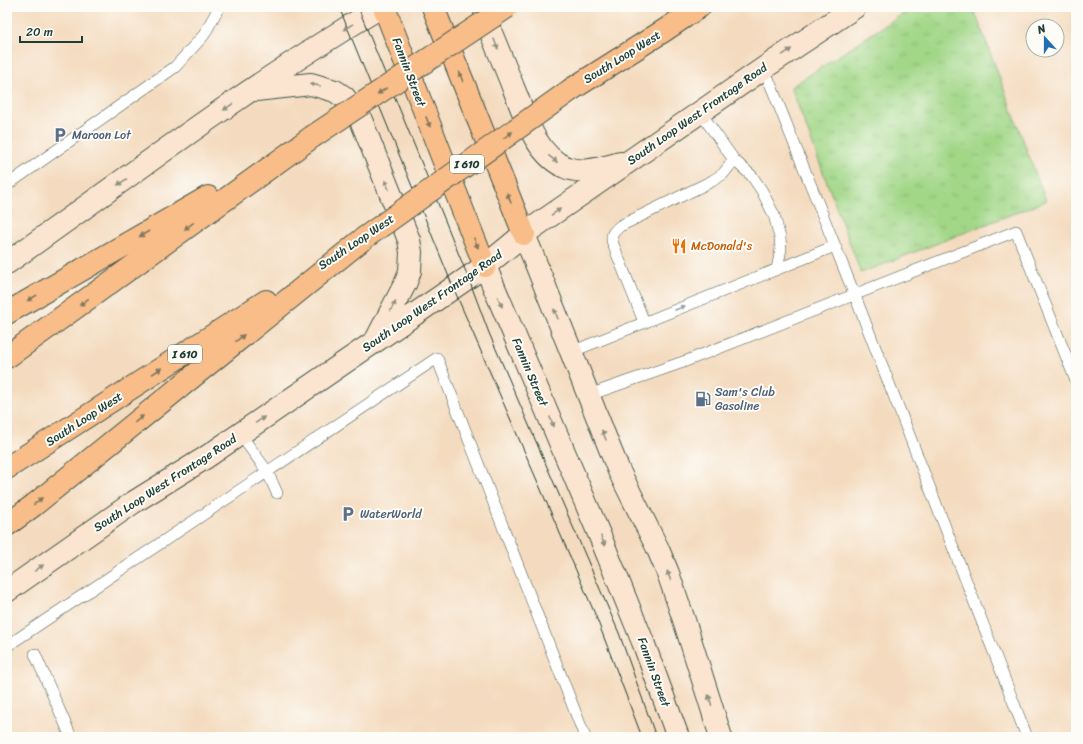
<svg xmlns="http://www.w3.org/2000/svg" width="1083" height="744" font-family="Sriracha,sans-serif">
	<defs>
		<pattern id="grass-tufts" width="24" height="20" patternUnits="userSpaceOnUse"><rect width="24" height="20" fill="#a2d788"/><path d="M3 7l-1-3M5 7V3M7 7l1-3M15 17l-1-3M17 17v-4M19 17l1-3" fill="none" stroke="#8bb976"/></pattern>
	</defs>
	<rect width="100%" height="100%" fill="#fdfcf7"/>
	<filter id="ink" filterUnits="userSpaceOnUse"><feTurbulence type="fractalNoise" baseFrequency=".025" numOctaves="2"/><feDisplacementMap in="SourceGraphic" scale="8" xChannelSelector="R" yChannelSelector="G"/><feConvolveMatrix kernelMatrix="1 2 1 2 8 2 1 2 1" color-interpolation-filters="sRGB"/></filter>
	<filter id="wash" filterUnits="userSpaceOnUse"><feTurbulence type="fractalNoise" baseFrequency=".012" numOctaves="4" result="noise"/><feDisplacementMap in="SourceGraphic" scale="16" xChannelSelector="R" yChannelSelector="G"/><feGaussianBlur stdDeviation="0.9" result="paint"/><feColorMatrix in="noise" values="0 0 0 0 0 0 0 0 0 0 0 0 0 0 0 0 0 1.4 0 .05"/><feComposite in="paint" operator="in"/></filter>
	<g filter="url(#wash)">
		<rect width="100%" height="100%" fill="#f4dbbf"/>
		<path fill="url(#grass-tufts)" stroke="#608a5e" d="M913,7H973L1046,201L861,273L791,87Z"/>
	</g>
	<g filter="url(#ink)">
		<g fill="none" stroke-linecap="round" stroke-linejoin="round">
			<defs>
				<path id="service" d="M764,68L855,296L1027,737
					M700,112L734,160L752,176L762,191L774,215L780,238L781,249L777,269
					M7,185L175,67L204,35L219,7
					M644,322L613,244C610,235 613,232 620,226L712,181L723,174L734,160
					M571,352L835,246
					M589,395L686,361L1016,231L1076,381
					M240,434L267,471L277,493
					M7,646L437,358L585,737
					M35,654L71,737"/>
				<path id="secondary" d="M484,7L488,25C496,46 505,66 513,87C525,115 535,154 565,167C582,175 604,167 621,163
					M256,90L311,84L335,91L344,97L359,115L409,240L411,252L410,271L406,282L377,338
					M524,234L610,449L619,471L657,547L668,573L684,620L721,737
					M7,263C130,176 251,84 381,7
					M485,266L602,541L643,642L678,737
					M7,591L134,502L205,458L485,266L524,234L764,68L855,7"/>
				<path id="primary" d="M384,7L465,216L485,266
					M433,7L524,234"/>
				<path id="motorway" d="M572,89L665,30L699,7
					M7,313L208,197
					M7,357L312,137
					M7,468L266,301
					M7,525L34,505L363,239"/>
			</defs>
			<use href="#service" stroke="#3f5549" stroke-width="12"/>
			<use href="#secondary" stroke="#3f5549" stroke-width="24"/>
			<use href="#primary" stroke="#3f5549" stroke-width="24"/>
			<use href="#motorway" stroke="#3f5549" stroke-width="24"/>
			<use href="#service" stroke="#fff" stroke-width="11"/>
			<use href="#secondary" stroke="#fce5d0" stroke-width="22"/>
			<use href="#primary" stroke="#f8bd89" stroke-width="22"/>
			<use href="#motorway" stroke="#f8bd89" stroke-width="22"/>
			<path stroke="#1f3d34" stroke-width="1" d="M339,7L453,287L595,614L642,737
				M358,7L468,277L489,333L619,633L656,737"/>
			<defs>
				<path id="motorway-bridge" d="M312,137L507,7
					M363,239L572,89"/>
			</defs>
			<use href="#motorway-bridge" stroke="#3f5549" stroke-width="24" stroke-linecap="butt"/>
			<use href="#motorway-bridge" stroke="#f8bd89" stroke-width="22"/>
		</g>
		<defs><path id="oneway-solid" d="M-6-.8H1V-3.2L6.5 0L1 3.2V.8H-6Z"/></defs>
		<g fill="#8e9182">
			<use href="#oneway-solid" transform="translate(348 27) rotate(148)"/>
			<use href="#oneway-solid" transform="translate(496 44) rotate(68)"/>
			<use href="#oneway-solid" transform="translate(787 52) rotate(-34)"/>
			<use href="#oneway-solid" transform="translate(315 85) rotate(-171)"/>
			<use href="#oneway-solid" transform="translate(228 107) rotate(145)"/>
			<use href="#oneway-solid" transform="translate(553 159) rotate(38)"/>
			<use href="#oneway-solid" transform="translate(122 182) rotate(145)"/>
			<use href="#oneway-solid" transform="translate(387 185) rotate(-112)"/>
			<use href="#oneway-solid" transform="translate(556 212) rotate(-34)"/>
			<use href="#oneway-solid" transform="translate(500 302) rotate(67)"/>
			<use href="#oneway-solid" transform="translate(393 306) rotate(-63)"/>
			<use href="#oneway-solid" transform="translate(556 314) rotate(-112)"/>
			<use href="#oneway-solid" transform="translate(260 420) rotate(-35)"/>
			<use href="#oneway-solid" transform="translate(552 422) rotate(67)"/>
			<use href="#oneway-solid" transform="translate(604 435) rotate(-112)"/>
			<use href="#oneway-solid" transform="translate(603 541) rotate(67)"/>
			<use href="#oneway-solid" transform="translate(39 568) rotate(-35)"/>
			<use href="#oneway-solid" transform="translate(669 576) rotate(-110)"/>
			<use href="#oneway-solid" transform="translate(710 700) rotate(-107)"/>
		</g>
		<g fill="#81775a">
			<use href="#oneway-solid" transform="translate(461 77) rotate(-112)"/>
			<use href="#oneway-solid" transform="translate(382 91) rotate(146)"/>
			<use href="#oneway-solid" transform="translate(428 122) rotate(69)"/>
			<use href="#oneway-solid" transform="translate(508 135) rotate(-36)"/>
			<use href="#oneway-solid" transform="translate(509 198) rotate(-112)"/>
			<use href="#oneway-solid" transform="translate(189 226) rotate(144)"/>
			<use href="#oneway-solid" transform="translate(144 234) rotate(150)"/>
			<use href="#oneway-solid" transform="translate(476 243) rotate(67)"/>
			<use href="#oneway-solid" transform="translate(32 298) rotate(150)"/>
			<use href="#oneway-solid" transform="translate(84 302) rotate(144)"/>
			<use href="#oneway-solid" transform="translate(240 338) rotate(-39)"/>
			<use href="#oneway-solid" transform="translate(157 371) rotate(-33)"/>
			<use href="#oneway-solid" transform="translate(139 419) rotate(-39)"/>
			<use href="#oneway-solid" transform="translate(38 501) rotate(-39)"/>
		</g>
		<use fill="#8f9e9a" href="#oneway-solid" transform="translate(680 308) rotate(-22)"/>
	</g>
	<defs>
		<symbol id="parking-bare" viewBox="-9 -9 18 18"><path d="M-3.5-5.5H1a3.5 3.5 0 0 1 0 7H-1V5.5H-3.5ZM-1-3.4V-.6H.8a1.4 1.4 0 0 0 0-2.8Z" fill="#5c6f8a" stroke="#fdfcf7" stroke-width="2.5" paint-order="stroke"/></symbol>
		<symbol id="restaurant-bare" viewBox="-9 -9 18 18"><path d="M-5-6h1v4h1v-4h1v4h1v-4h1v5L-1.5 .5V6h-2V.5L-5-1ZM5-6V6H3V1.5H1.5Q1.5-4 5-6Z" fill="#e8710a" stroke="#fdfcf7" stroke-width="2.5" paint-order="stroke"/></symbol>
		<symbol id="fuel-bare" viewBox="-9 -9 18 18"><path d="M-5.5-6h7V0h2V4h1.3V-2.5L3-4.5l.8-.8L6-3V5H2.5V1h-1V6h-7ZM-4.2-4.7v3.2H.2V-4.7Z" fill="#5c6f8a" stroke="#fdfcf7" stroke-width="2.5" paint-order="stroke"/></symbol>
	</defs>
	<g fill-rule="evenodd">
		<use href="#parking-bare" x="49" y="124" width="22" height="22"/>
		<use href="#restaurant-bare" x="668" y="235" width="22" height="22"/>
		<use href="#fuel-bare" x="692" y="388" width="22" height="22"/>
		<use href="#parking-bare" x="337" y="503" width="22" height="22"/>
	</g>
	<g text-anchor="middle" stroke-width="4" stroke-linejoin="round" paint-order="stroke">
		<g fill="#fdfcf7" stroke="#62766e" stroke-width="1">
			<rect x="450" y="155" width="34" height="18" rx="3"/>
			<rect x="168" y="345" width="34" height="18" rx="3"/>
		</g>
		<g font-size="11" font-weight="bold" fill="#1f3d34">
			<text x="467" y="168">I 610</text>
			<text x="185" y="358">I 610</text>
		</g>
		<g font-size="12" fill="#1f3d34" stroke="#fdfcf7">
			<text transform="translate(622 57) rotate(-32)" y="4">South Loop West</text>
			<text transform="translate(409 72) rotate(69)" y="4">Fannin Street</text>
			<text transform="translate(697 114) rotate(-35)" y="4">South Loop West Frontage Road</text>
			<text transform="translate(356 242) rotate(-34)" y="4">South Loop West</text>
			<text transform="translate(432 301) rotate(-35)" y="4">South Loop West Frontage Road</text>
			<text transform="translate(530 372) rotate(67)" y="4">Fannin Street</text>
			<text transform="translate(84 419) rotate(-33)" y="4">South Loop West</text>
			<text transform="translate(165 483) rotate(-33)" y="4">South Loop West Frontage Road</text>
			<text transform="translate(654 672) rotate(70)" y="4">Fannin Street</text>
		</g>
		<g font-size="12" fill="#4e5e75" stroke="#fdfcf7" text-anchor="start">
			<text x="72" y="139">Maroon Lot</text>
			<text x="715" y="396">Sam's Club<tspan x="715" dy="14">Gasoline</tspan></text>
			<text x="360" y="518">WaterWorld</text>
		</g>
		<g font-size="12" fill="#c56008" stroke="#fdfcf7" text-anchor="start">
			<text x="691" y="250">McDonald's</text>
		</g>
	</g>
	<rect width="1083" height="744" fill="none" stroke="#fdfcf7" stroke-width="24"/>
	<g transform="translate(1045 38) rotate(339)"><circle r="19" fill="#fdfcf7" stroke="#a4b0a9"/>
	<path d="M0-3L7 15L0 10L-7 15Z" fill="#1f6fb2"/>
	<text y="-6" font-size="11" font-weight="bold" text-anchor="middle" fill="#1f3d34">N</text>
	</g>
	<path d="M20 36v6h62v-6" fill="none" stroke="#1f3d34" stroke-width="2"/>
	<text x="26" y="36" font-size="12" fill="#1f3d34" stroke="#fdfcf7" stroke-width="3" paint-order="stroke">20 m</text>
</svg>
